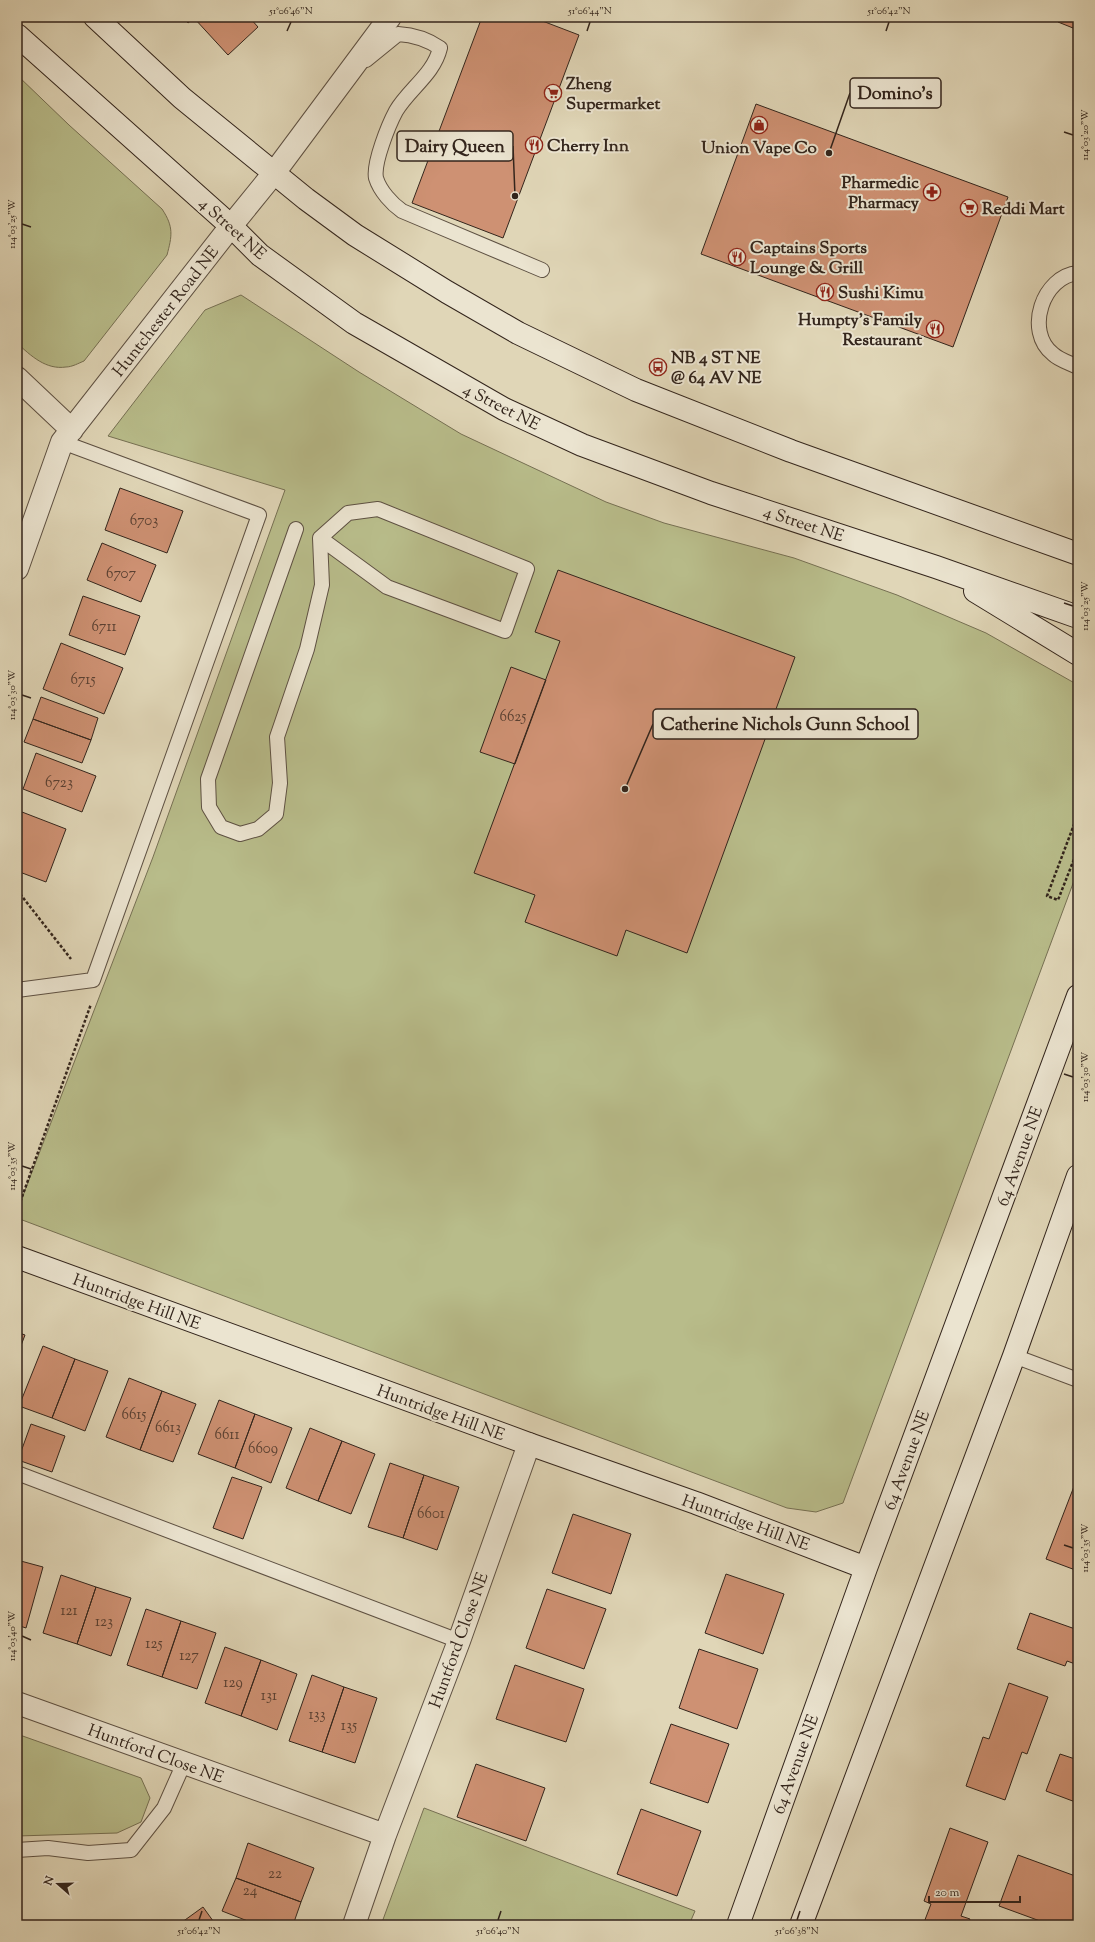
<svg xmlns="http://www.w3.org/2000/svg" width="1095" height="1942" font-family="'Sorts Mill Goudy',serif">
	<rect width="100%" height="100%" fill="#e0d6b7"/>
	<filter id="stains"><feTurbulence type="fractalNoise" baseFrequency=".005" numOctaves="4"/><feColorMatrix values="0 0 0 0 .2 0 0 0 0 .09 0 0 0 0 .02 0 0 0 .5 -.17"/></filter>
	<radialGradient id="worn" r=".72"><stop offset=".6" stop-color="#630" stop-opacity="0"/><stop offset="1" stop-color="#630" stop-opacity=".3"/></radialGradient>
	<path fill="#b8bc8a" stroke="#767053" d="M17,75L69,125L162,209C174,227 172,236 167,255L84,361C79,363 72,367 66,367C46,370 31,356 17,343Z
		M241,295L359,372L461,434L606,502L664,523L794,558L897,595L986,633L1078,685V870L843,1503L816,1512L787,1508L17,1218V1211L153,857L285,490L108,436L205,310Z
		M17,1734L141,1778L150,1798L141,1822L117,1833L17,1836Z
		M424,1808L695,1911L689,1925H381Z"/>
	<path fill="#ce9173" stroke="#33251c" d="M183,17H249L258,27L228,55L194,18L188,23Z
		M482,17H532L579,35L503,238L412,203Z
		M1060,17H1078V30L1058,22Z
		M756,104L1008,197L953,347L701,254Z
		M120,488L183,511L167,553L105,530Z
		M102,543L156,565L141,602L87,580Z
		M558,570L795,657L687,953L626,930L617,956L525,922L535,895L474,873L560,641L535,632Z
		M83,596L140,616L125,655L69,635Z
		M61,643L123,668L104,714L43,689Z
		M511,667L546,680L515,764L480,752Z
		M41,697L98,718L91,740L33,719Z
		M33,719L91,740L82,763L24,742Z
		M36,753L96,776L82,812L23,789Z
		M22,812L66,829L46,882L17,871V827Z
		M17,1332L25,1335L17,1356Z
		M43,1346L75,1359L52,1418L19,1406Z
		M75,1359L108,1371L85,1431L52,1418Z
		M129,1378L162,1391L140,1450L106,1437Z
		M162,1391L196,1404L173,1462L140,1450Z
		M219,1400L255,1414L235,1468L198,1454Z
		M255,1414L292,1428L271,1483L235,1468Z
		M31,1424L65,1436L52,1472L18,1460Z
		M310,1428L342,1441L318,1501L286,1488Z
		M342,1441L375,1454L351,1514L318,1501Z
		M390,1463L424,1475L403,1538L368,1527Z
		M424,1475L459,1487L437,1550L403,1538Z
		M1078,1476V1571L1046,1559Z
		M232,1477L262,1487L243,1539L213,1528Z
		M573,1514L631,1534L611,1594L552,1573Z
		M17,1560L43,1567L26,1628L17,1625Z
		M726,1574L784,1594L763,1654L705,1633Z
		M61,1575L96,1587L77,1644L43,1633Z
		M96,1587L131,1598L111,1656L77,1644Z
		M547,1589L606,1609L584,1669L526,1648Z
		M146,1609L181,1621L162,1677L127,1665Z
		M1030,1613L1078,1630V1665L1067,1661L1065,1666L1017,1649Z
		M181,1621L216,1633L197,1689L162,1677Z
		M225,1647L261,1660L241,1716L205,1703Z
		M699,1649L758,1669L737,1729L679,1708Z
		M261,1660L297,1674L277,1730L241,1716Z
		M515,1665L584,1689L566,1742L496,1719Z
		M312,1675L344,1687L322,1752L289,1741Z
		M1009,1683L1048,1697L1027,1754L1022,1752L1005,1800L966,1786L983,1737L989,1739Z
		M344,1687L377,1698L355,1763L322,1752Z
		M671,1724L729,1744L708,1803L650,1783Z
		M1060,1754L1078,1760V1803L1046,1791Z
		M476,1764L545,1788L526,1841L457,1817Z
		M641,1809L701,1831L677,1896L617,1874Z
		M950,1828L988,1842L961,1916L970,1919L967,1925H923L931,1904L924,1901Z
		M248,1843L314,1868L301,1902L236,1878Z
		M1018,1855L1078,1877V1925H1051L999,1906Z
		M236,1878L301,1902L293,1925H258L222,1911Z
		M203,1907L216,1925H178Z"/>
	<g fill="none" stroke-linecap="round" stroke-linejoin="round">
		<defs>
			<path id="lane" d="M366,60L398,34C414,35 427,39 440,48C434,74 409,89 396,111C389,124 373,163 376,178C380,191 392,204 402,211L542,270
				M1078,273C1043,276 1024,331 1053,354C1059,360 1070,363 1078,367
				M378,509L527,569L505,631L387,587L320,538L348,513Z
				M296,529L208,779L209,807L221,827L240,834L258,829L276,814L280,783L277,737L307,649L322,585L320,538
				M17,990L93,980L259,515L62,442
				M1014,1356L1078,1380
				M17,1473L459,1641
				M17,1850L48,1848L88,1853L131,1850L164,1808L184,1763"/>
			<path id="street" d="M17,378L72,430
				M17,569L62,442L231,226L274,173L390,17
				M17,1703L385,1835
				M354,1925L385,1835L459,1641L529,1444"/>
			<path id="secondary" d="M95,17L182,98L306,199L355,235L447,292L518,333L636,390L791,451L1078,554
				M17,35L231,226L260,255L354,323L504,409L582,445L711,493L936,567L1078,617
				M975,591L1078,654
				M17,1257L529,1444L696,1503L866,1568
				M738,1925L866,1568L1078,996
				M801,1925L1014,1356L1078,1176"/>
		</defs>
		<use href="#lane" stroke="#5e5143" stroke-width="16"/>
		<use href="#street" stroke="#5e5143" stroke-width="24"/>
		<use href="#secondary" stroke="#33251c" stroke-width="24"/>
		<path stroke="#33251c" stroke-width="2.5" stroke-dasharray="3 2" stroke-linecap="butt" d="M1078,814L1047,896L1058,900L1078,849
			M17,890L71,959
			M17,1211L91,1004"/>
		<use href="#lane" stroke="#ebe4d0" stroke-width="14"/>
		<use href="#street" stroke="#ebe4d0" stroke-width="22"/>
		<use href="#secondary" stroke="#ebe4d0" stroke-width="22"/>
	</g>
	<path fill="none" stroke="#33251c" stroke-width="1.5" d="M287,31L291,22M587,31L590,22M886,31L889,22M1064,132L1073,135M22,224L31,227M1064,603L1073,606M22,695L31,698M1064,1074L1073,1077M22,1166L31,1169M1064,1545L1073,1548M22,1636L31,1640M199,1920L202,1911M498,1920L501,1911M797,1920L800,1911"/>
	<defs>
		<symbol id="supermarket-ring" viewBox="-11 -11 22 22"><circle r="9.5" fill="#ebe4d0" stroke="#8f2418" stroke-width="1.5"/><path d="M-6-5.5h2.5l.6 2H6L4.5 2H-2.5L-4.4-4H-6ZM-1.5 3.2a1.3 1.3 0 1 0 .1 0ZM3 3.2a1.3 1.3 0 1 0 .1 0Z" fill="#8f2418"/></symbol>
		<symbol id="shop-ring" viewBox="-11 -11 22 22"><circle r="9.5" fill="#ebe4d0" stroke="#8f2418" stroke-width="1.5"/><path d="M-5-2.5h2.3a2.7 3.5 0 0 1 5.4 0H5L5.5 6h-11ZM-1.5-2.5h3a1.5 2.3 0 0 0-3 0Z" fill="#8f2418"/></symbol>
		<symbol id="restaurant-ring" viewBox="-11 -11 22 22"><circle r="9.5" fill="#ebe4d0" stroke="#8f2418" stroke-width="1.5"/><path d="M-5-6h1v4h1v-4h1v4h1v-4h1v5L-1.5 .5V6h-2V.5L-5-1ZM5-6V6H3V1.5H1.5Q1.5-4 5-6Z" fill="#8f2418"/></symbol>
		<symbol id="pharmacy-ring" viewBox="-11 -11 22 22"><circle r="9.5" fill="#ebe4d0" stroke="#8f2418" stroke-width="1.5"/><path d="M-2-6h4v4h4v4h-4v4h-4v-4h-4v-4h4Z" fill="#8f2418"/></symbol>
		<symbol id="bus-ring" viewBox="-11 -11 22 22"><circle r="9.5" fill="#ebe4d0" stroke="#8f2418" stroke-width="1.5"/><path d="M-5-6H5V4H4V6H2V4H-2V6H-4V4H-5ZM-3.5-4V0h7V-4ZM-3.5 1.2v1.5H-2V1.2ZM2 1.2v1.5H3.5V1.2Z" fill="#8f2418"/></symbol>
	</defs>
	<g fill-rule="evenodd">
		<use href="#supermarket-ring" x="543" y="83" width="20" height="20"/>
		<use href="#shop-ring" x="749" y="115" width="20" height="20"/>
		<use href="#restaurant-ring" x="524" y="135" width="20" height="20"/>
		<use href="#pharmacy-ring" x="922" y="182" width="20" height="20"/>
		<use href="#supermarket-ring" x="959" y="198" width="20" height="20"/>
		<use href="#restaurant-ring" x="727" y="247" width="20" height="20"/>
		<use href="#restaurant-ring" x="815" y="282" width="20" height="20"/>
		<use href="#restaurant-ring" x="925" y="319" width="20" height="20"/>
		<use href="#bus-ring" x="648" y="357" width="20" height="20"/>
	</g>
	<g text-anchor="middle" stroke-width="4" stroke-linejoin="round" paint-order="stroke">
		<g font-size="15" fill="#5a4032">
			<text x="144" y="525">6703</text>
			<text x="121" y="578">6707</text>
			<text x="104" y="631">6711</text>
			<text x="83" y="684">6715</text>
			<text x="513" y="721">6625</text>
			<text x="59" y="787">6723</text>
			<text x="134" y="1419">6615</text>
			<text x="168" y="1432">6613</text>
			<text x="227" y="1439">6611</text>
			<text x="263" y="1453">6609</text>
			<text x="431" y="1518">6601</text>
			<text x="69" y="1615">121</text>
			<text x="104" y="1626">123</text>
			<text x="154" y="1648">125</text>
			<text x="189" y="1660">127</text>
			<text x="233" y="1687">129</text>
			<text x="269" y="1700">131</text>
			<text x="317" y="1719">133</text>
			<text x="349" y="1730">135</text>
			<text x="275" y="1878">22</text>
			<text x="250" y="1895">24</text>
		</g>
		<g font-size="17" font-weight="bold" fill="#33251c" stroke="#ebe4d0" text-anchor="start">
			<text x="566" y="89">Zheng<tspan x="566" dy="20">Supermarket</tspan></text>
			<text x="547" y="151">Cherry Inn</text>
			<text x="759" y="153" text-anchor="middle">Union Vape Co</text>
			<text x="919" y="188" text-anchor="end">Pharmedic<tspan x="919" dy="20">Pharmacy</tspan></text>
			<text x="982" y="214">Reddi Mart</text>
			<text x="750" y="253">Captains Sports<tspan x="750" dy="20">Lounge &amp; Grill</tspan></text>
			<text x="838" y="298">Sushi Kimu</text>
			<text x="922" y="325" text-anchor="end">Humpty's Family<tspan x="922" dy="20">Restaurant</tspan></text>
			<text x="671" y="363">NB 4 ST NE<tspan x="671" dy="20">@ 64 AV NE</tspan></text>
		</g>
		<g font-size="17" fill="#33251c" stroke="#ebe4d0">
			<text transform="translate(233 228) rotate(42)" y="6">4 Street NE</text>
			<text transform="translate(165 311) rotate(-52)" y="6">Huntchester Road NE</text>
			<text transform="translate(502 406) rotate(27)" y="6">4 Street NE</text>
			<text transform="translate(804 523) rotate(18)" y="6">4 Street NE</text>
			<text transform="translate(1019 1156) rotate(-70)" y="6">64 Avenue NE</text>
			<text transform="translate(137 1301) rotate(20)" y="6">Huntridge Hill NE</text>
			<text transform="translate(441 1412) rotate(20)" y="6">Huntridge Hill NE</text>
			<text transform="translate(906 1460) rotate(-70)" y="6">64 Avenue NE</text>
			<text transform="translate(746 1522) rotate(20)" y="6">Huntridge Hill NE</text>
			<text transform="translate(458 1640) rotate(-70)" y="6">Huntford Close NE</text>
			<text transform="translate(156 1753) rotate(20)" y="6">Huntford Close NE</text>
			<text transform="translate(795 1764) rotate(-70)" y="6">64 Avenue NE</text>
		</g>
	</g>
	<path fill="none" stroke="#33251c" stroke-width="1.5" d="M829 153L850 93M515 196L513 146M625 789L653 724"/>
	<g fill="#33251c" stroke="#ebe4d0" stroke-width="1.5">
		<circle cx="829" cy="153" r="4"/>
		<circle cx="515" cy="196" r="4"/>
		<circle cx="625" cy="789" r="4"/>
	</g>
	<g fill="#ebe4d0" stroke="#33251c" stroke-width="1.5">
		<rect x="850" y="78" width="91" height="30" rx="4"/>
		<rect x="397" y="131" width="116" height="30" rx="4"/>
		<rect x="653" y="709" width="265" height="30" rx="4"/>
	</g>
	<g font-size="18" text-anchor="middle" font-weight="bold" fill="#33251c">
		<text x="895" y="99">Domino's</text>
		<text x="455" y="152">Dairy Queen</text>
		<text x="785" y="730">Catherine Nichols Gunn School</text>
	</g>
	<rect width="1095" height="1942" fill="none" stroke="#e0d6b7" stroke-width="44"/>
	<g transform="translate(58 1884) rotate(290)" stroke="#ebe4d0" stroke-width="3" paint-order="stroke">
	<path d="M0-3L7 15L0 10L-7 15Z" fill="#33251c"/>
	<text y="-6" font-size="11" font-weight="bold" text-anchor="middle" fill="#33251c">N</text>
	</g>
	<path d="M929 1896v6h91v-6" fill="none" stroke="#33251c" stroke-width="2"/>
	<text x="935" y="1896" font-size="12" fill="#33251c" stroke="#ebe4d0" stroke-width="3" paint-order="stroke">20 m</text>
	<rect x="22" y="22" width="1051" height="1898" fill="none" stroke="#33251c" stroke-width="1.5"/>
	<g font-size="10" text-anchor="middle" fill="#33251c">
		<text x="291" y="14">51°06'46"N</text>
		<text x="590" y="14">51°06'44"N</text>
		<text x="889" y="14">51°06'42"N</text>
		<text transform="translate(1084 135) rotate(-90)" y="4">114°03'20"W</text>
		<text transform="translate(11 224) rotate(-90)" y="4">114°03'25"W</text>
		<text transform="translate(1084 606) rotate(-90)" y="4">114°03'25"W</text>
		<text transform="translate(11 695) rotate(-90)" y="4">114°03'30"W</text>
		<text transform="translate(1084 1077) rotate(-90)" y="4">114°03'30"W</text>
		<text transform="translate(11 1166) rotate(-90)" y="4">114°03'35"W</text>
		<text transform="translate(1084 1548) rotate(-90)" y="4">114°03'35"W</text>
		<text transform="translate(11 1636) rotate(-90)" y="4">114°03'40"W</text>
		<text x="199" y="1934">51°06'42"N</text>
		<text x="498" y="1934">51°06'40"N</text>
		<text x="797" y="1934">51°06'38"N</text>
	</g>
	<rect width="100%" height="100%" filter="url(#stains)"/>
	<rect width="100%" height="100%" fill="url(#worn)"/>
</svg>
